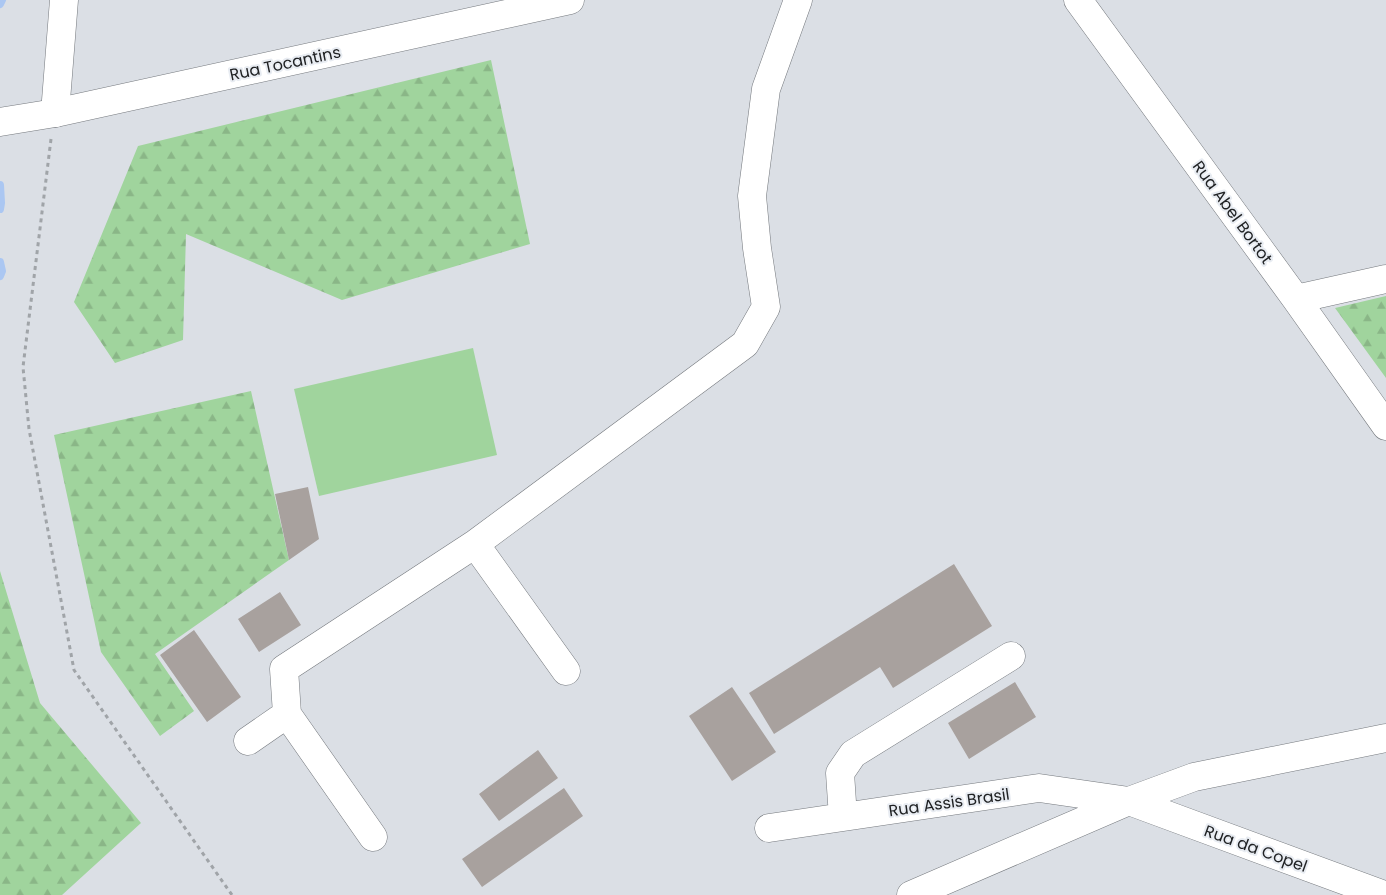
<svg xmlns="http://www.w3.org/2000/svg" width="1386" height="895" font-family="Poppins,sans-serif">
	<defs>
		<pattern id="forest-firs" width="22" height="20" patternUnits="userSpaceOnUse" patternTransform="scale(1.25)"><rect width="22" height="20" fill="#a0d49d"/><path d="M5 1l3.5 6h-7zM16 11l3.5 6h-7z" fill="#8ab687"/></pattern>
	</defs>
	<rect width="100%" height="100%" fill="#dbdfe5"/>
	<path fill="url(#forest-firs)" d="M491,60L530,244L342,300L186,234L183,340L115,363L74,302L138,146Z
		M1386,296V378L1335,308Z
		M251,391L289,560L155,654L194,711L160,736L101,652L54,435Z
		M0,571L40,703L141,823L62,895H0Z"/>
	<path fill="#a0d49d" d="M473,348L497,455L319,496L294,389Z"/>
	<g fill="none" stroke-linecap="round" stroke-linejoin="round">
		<path stroke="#abc7f2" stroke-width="8" d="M0,4L2,0
			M0,185L1,203L0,209
			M0,262L2,271L0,276"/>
	</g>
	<path fill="#a8a19e" d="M308,487L319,539L289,560L275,494Z
		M954,564L992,626L893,688L880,667L774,734L749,693Z
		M280,592L301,625L259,652L238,619Z
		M194,630L241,697L207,722L160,655Z
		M1015,682L1036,717L969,759L948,723Z
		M732,687L776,752L732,781L689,716Z
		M538,750L558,778L499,821L479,794Z
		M564,788L583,816L482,887L462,859Z"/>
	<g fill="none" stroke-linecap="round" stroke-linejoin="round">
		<defs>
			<path id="minor" d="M1078,0L1296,299L1386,426
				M55,113L64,0
				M1296,299L1386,279
				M475,544L566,671
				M287,714L373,837
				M248,741L287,714L284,669L475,544L745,344L766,307L757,248L752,196L766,89L798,0
				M843,817L840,773L853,754L1011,656
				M769,828L1039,788L1129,801L1384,895
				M911,895L1129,801L1194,777L1386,738"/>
			<path id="major" d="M0,122L55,113L570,0"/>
		</defs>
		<use href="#minor" stroke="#75797e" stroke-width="29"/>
		<use href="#major" stroke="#75797e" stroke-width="29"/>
		<path stroke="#a0a4a8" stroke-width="3" stroke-dasharray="4 4" stroke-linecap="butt" d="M51,139L23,367L29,429L74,670L232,895"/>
		<use href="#minor" stroke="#fff" stroke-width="28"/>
		<use href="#major" stroke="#fff" stroke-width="28"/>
	</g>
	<g text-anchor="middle" stroke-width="4" stroke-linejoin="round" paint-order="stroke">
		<g font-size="16" fill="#202224" stroke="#e8ecf2">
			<text transform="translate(285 63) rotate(-12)" y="6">Rua Tocantins</text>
			<text transform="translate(1233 212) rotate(54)" y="6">Rua Abel Bortot</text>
			<text transform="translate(949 802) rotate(-8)" y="6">Rua Assis Brasil</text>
			<text transform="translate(1256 848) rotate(20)" y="6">Rua da Copel</text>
		</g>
	</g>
</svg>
